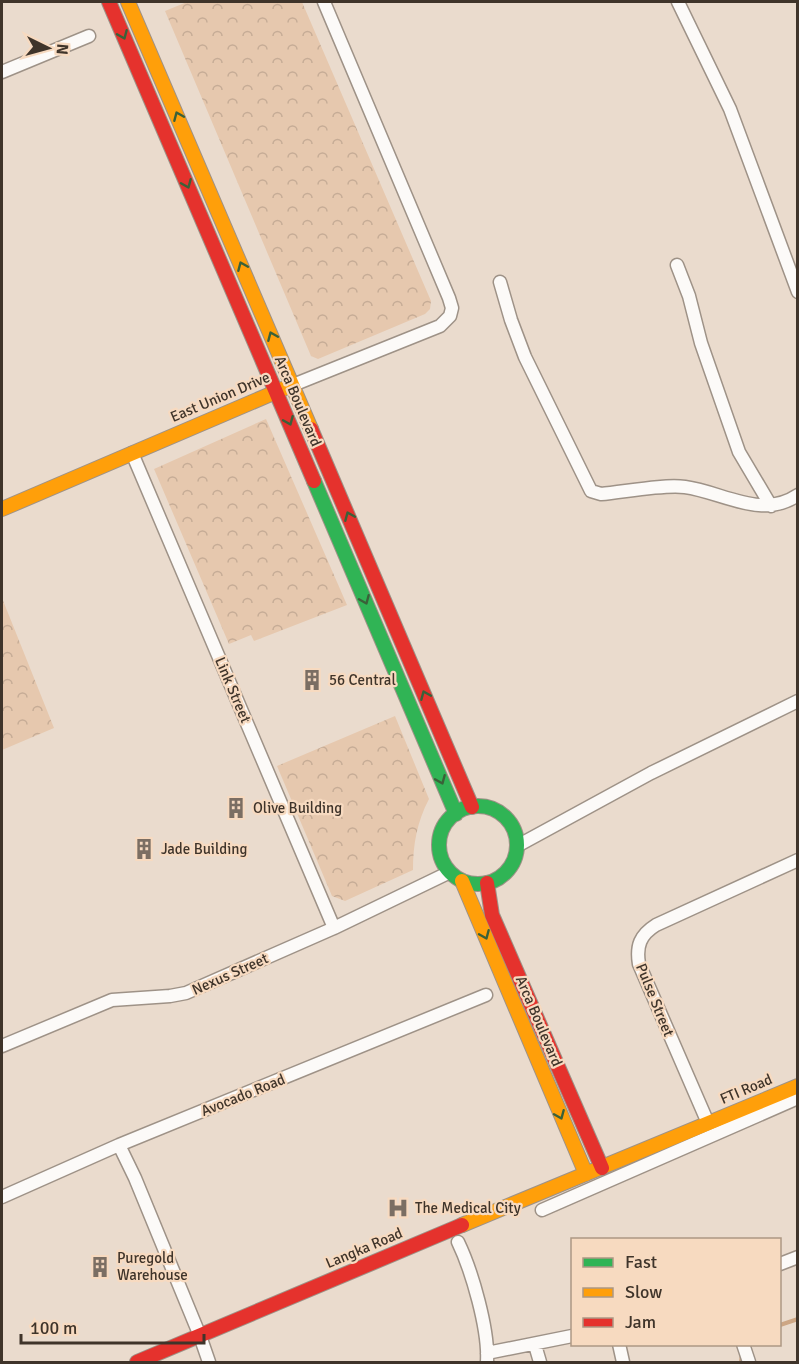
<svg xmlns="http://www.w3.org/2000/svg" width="799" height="1364" font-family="Signika,sans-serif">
	<defs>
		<pattern id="park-crowns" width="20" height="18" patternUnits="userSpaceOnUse" patternTransform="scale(1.5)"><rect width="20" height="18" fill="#e6c8ae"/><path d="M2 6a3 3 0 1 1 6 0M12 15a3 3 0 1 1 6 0" fill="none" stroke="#c6ac96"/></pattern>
	</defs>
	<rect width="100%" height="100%" fill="#eadbcd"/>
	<path fill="url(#park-crowns)" d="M187,2H302L431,301L430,309L425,314L318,359L311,356L165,11Z
		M266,419L347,605L254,641L251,635L229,644L154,469Z
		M2,598L54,728L2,750Z
		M395,716L429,799C417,822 413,844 413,870L345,901L332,896L277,766Z"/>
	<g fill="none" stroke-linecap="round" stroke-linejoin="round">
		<path stroke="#cda684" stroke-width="4" d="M780,1325L798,1319
			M741,1362L742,1354"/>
		<defs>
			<path id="street" d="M678,2L730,109L798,292
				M2,72L89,36
				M677,265L689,296L701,343L739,452L771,506
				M500,282L511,320L525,357L591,491L601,494C624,492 664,484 685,487C723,492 761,520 798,495
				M293,385L440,326L450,316L452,308L449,298L324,2
				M132,453L334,928
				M517,846L651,773L798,701
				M2,1046L112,1000L170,996L186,993L334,928L450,872
				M708,1123L639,964C636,946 640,935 656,925L798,860
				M119,1145L135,1178L200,1336L209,1362
				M2,1197L119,1145L486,995
				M542,1210L798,1098
				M458,1242C472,1271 489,1330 487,1362
				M780,1264L798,1257
				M619,1344L623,1362
				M743,1344L749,1362
				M535,1345L540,1362
				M487,1353L572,1336"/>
			<path id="fast" d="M314,481L456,814
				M439 845a39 39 0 1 1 78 0a39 39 0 1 1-78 0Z"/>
			<path id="slow" d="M128,2L311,429
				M2,509L285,388
				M462,881L586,1174
				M462,1225L798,1086"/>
			<path id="jam" d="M109,2L314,481
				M311,429L472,807
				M487,883L492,915L602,1168
				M137,1362L462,1225"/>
		</defs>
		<use href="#street" stroke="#9e9287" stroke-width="15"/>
		<use href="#fast" stroke="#9e9287" stroke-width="16"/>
		<use href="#slow" stroke="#9e9287" stroke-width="16"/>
		<use href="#jam" stroke="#9e9287" stroke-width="16"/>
		<use href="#street" stroke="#fcfaf8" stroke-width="12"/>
		<use href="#fast" stroke="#30b455" stroke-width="14"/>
		<use href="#slow" stroke="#ff9f0a" stroke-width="14"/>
		<use href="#jam" stroke="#e5322d" stroke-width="14"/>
	</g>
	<defs><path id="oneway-chevron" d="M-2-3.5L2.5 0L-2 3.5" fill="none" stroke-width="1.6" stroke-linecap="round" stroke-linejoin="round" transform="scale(1.5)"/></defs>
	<g stroke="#3a6139">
		<use href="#oneway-chevron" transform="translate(123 35) rotate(67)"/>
		<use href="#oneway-chevron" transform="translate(178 116) rotate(-113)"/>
		<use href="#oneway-chevron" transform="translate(187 184) rotate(67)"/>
		<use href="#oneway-chevron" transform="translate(242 266) rotate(-113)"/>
		<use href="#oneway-chevron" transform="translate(272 336) rotate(-113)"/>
		<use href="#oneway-chevron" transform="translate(289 421) rotate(67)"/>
		<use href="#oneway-chevron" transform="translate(349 516) rotate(-113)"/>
		<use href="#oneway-chevron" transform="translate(365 600) rotate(67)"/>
		<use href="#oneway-chevron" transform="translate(425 695) rotate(-113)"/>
		<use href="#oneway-chevron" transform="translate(441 780) rotate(67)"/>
		<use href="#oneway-chevron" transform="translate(485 935) rotate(67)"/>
		<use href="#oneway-chevron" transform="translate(560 1115) rotate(67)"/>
	</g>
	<defs>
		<symbol id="building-bare" viewBox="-9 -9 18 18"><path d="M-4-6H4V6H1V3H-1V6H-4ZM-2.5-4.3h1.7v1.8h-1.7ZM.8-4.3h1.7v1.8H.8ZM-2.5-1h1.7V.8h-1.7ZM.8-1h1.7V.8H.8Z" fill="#7b6e63" stroke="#f7dac0" stroke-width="2.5" paint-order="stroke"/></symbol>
		<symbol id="hospital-bare" viewBox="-9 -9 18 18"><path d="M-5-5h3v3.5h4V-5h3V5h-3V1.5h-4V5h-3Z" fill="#7b6e63" stroke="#f7dac0" stroke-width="2.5" paint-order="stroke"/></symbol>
	</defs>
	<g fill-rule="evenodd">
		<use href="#building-bare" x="297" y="665" width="30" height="30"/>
		<use href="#building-bare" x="221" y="793" width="30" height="30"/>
		<use href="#building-bare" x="129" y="834" width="30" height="30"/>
		<use href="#hospital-bare" x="383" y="1193" width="30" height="30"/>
		<use href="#building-bare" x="85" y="1252" width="30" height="30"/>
	</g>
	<g text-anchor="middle" stroke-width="4.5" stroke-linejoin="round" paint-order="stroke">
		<g font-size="15" fill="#3f342a" stroke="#f7dac0">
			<text transform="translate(220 397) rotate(-23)" y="5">East Union Drive</text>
			<text transform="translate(298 401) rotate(67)" y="5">Arca Boulevard</text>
			<text transform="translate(233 690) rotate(67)" y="5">Link Street</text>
			<text transform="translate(230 974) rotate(-24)" y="5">Nexus Street</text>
			<text transform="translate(655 1000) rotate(68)" y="5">Pulse Street</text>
			<text transform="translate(539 1021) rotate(67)" y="5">Arca Boulevard</text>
			<text transform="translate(746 1089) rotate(-23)" y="5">FTI Road</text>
			<text transform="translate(243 1095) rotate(-22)" y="5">Avocado Road</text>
			<text transform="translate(364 1248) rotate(-23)" y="5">Langka Road</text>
		</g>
		<g font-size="15" fill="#3f342a" stroke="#f7dac0" text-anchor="start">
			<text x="329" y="685">56 Central</text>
			<text x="253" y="813">Olive Building</text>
			<text x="161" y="854">Jade Building</text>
			<text x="415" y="1213">The Medical City</text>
			<text x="117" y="1263">Puregold<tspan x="117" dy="17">Warehouse</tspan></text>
		</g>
	</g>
	<rect width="799" height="1364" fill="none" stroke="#3f342a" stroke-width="6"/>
	<rect x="571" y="1238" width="210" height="108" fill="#f7dac0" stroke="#ad9884" stroke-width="1.5"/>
	<rect x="583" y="1258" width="30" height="9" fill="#30b455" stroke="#ad9884" stroke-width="1.5"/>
	<text x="625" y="1268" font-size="18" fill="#3f342a">Fast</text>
	<rect x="583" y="1288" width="30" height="9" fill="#ff9f0a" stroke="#ad9884" stroke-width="1.5"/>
	<text x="625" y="1298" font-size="18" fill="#3f342a">Slow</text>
	<rect x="583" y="1318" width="30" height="9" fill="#e5322d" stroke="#ad9884" stroke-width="1.5"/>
	<text x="625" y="1328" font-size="18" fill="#3f342a">Jam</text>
	<g transform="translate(48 48) rotate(95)" stroke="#f7dac0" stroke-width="4.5" paint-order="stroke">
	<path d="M0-4.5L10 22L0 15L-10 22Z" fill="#3f342a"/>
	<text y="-9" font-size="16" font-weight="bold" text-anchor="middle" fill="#3f342a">N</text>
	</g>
	<path d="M21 1334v9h183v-9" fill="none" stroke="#3f342a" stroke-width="3"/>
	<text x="30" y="1334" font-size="18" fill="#3f342a" stroke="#f7dac0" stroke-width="4.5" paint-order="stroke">100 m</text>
</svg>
